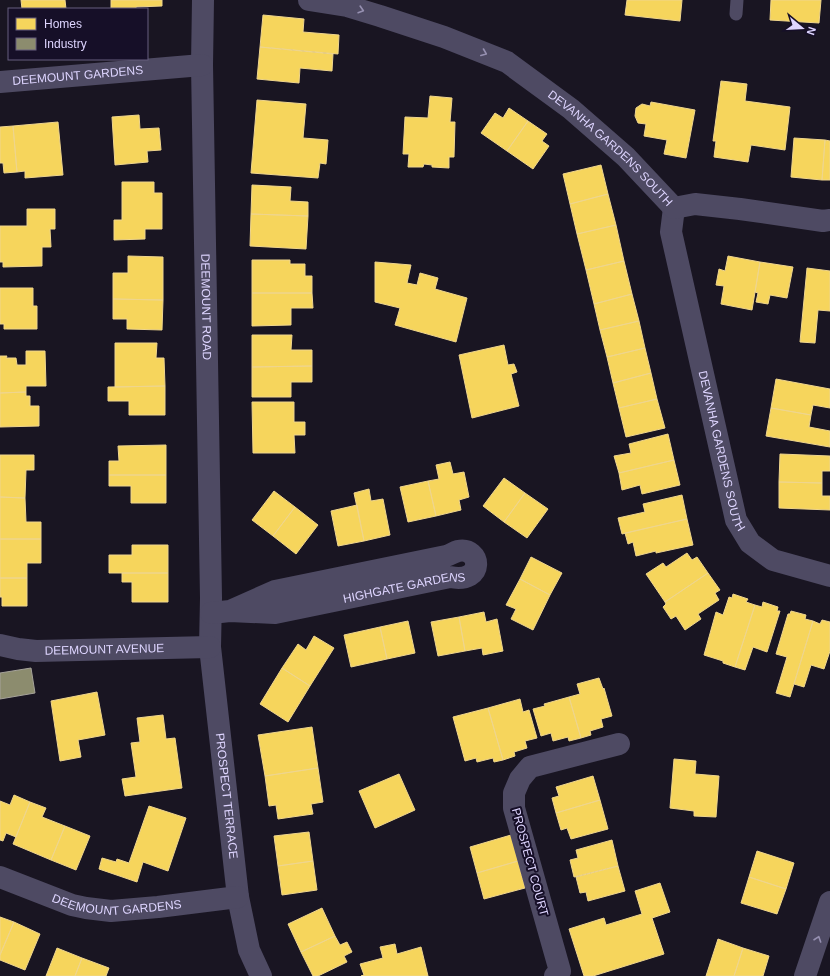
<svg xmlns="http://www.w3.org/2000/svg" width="830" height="976" font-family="Helvetica,sans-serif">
	<rect width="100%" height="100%" fill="#191522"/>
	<path fill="#f6d55c" stroke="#efd58d" d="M21,0H65L66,9H22Z
		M111,0H162V6L136,7V9H111Z
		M627,0H682L680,21L625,15Z
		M771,0H821L819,23L770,20Z
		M263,15L304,19L303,32L339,35L338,54L260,47Z
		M260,47L333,54L332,71L300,68L299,83L257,79Z
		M721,81L747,84L745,101L790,107L785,150L751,145L748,162L714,157L716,141H713Z
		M430,96L452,98L450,122H455L454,157H449V168L432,167V165L424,164L423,167H408L409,154H403L405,117L428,118Z
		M257,100L306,104L303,138L328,140L326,164L320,163L318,178L251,173Z
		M651,102L695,110L686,158L664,154L667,140L644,136L646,124L638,123L635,116L636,108L642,104L650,106Z
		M509,108L528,121L507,151L481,133L495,113L503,118Z
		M139,115L140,129L159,128L161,150L147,151L148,162L115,165L112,117Z
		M528,121L547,134L542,141L549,146L533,169L507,151Z
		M58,122L63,175L25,178V171L17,172L13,126Z
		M13,126L17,172L4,173L3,163H0V127Z
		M794,138L825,140L822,180L791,177Z
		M825,140L830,141V180H822Z
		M601,165L608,194L570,204L563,174Z
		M122,182H154V193H162V229H145V239L114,240V220H122Z
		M252,185L291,187L290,201L308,202V216L251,214Z
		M608,194L616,225L577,234L570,204Z
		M27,209H55V229H50L51,247H42V266L3,267V262H0V226H27Z
		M251,214L308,216L306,249L250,246Z
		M616,225L624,261L586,270L577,234Z
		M128,256L163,257V300L113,299V273H128Z
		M728,256L760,262L752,310L721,304L724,286L716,285L719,269L725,271Z
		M252,260H290V264H305V276H312V293H252Z
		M624,261L632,294L594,304L586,270Z
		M375,262L411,265L407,283L417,285L420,273L438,278L435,289L467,298L456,342L395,325L400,308L375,302Z
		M760,262L793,267L787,298L770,295L768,304L756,302L758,293L755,292Z
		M807,268L830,271V311L818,310L815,343L800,342Z
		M0,288H33V306H37V329H4V324H0Z
		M252,293H312L313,308H291V325L252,326Z
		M632,294L639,321L600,330L594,304Z
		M113,299L163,300L162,330L127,329V319H113Z
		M639,321L645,348L607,357L600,330Z
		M252,335H292L291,350H312V366L252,367Z
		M115,343H157L156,358H164L165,386L115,387Z
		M504,345L508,365L514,364L517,372L511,374L519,406L472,418L459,355Z
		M645,348L651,373L613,383L607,357Z
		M26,351H45L46,386H26V392L0,393V356H7L6,358H16L17,365H26Z
		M312,366V382H291V397H252V367Z
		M651,373L657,399L619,408L613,383Z
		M776,379L830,389V408L813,405L811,415L771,408Z
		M165,386V415H129V401H108V387Z
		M26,392V396H30V406H39V426L0,427V393Z
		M657,399L665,428L626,437L619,408Z
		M252,402H294V422H305V435H294L295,453H253Z
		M771,408L811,415L809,427L830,431V447L766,436Z
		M668,434L674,460L619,473L614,456L631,453L629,444Z
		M166,445V475H109V461H119L118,446Z
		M780,454L830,456V471H822V483L779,482Z
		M0,455H34V470H26L25,498L0,497Z
		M674,460L680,485L642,494L640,485L622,490L619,473Z
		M450,462L453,474L464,472L469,497L459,500L461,510L436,516L428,481L439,479L436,465Z
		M109,475H166V503H131V486H109Z
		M504,478L525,493L504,522L483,506Z
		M428,481L436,516L408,522L400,487Z
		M779,482L822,483V496H830V510L779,508Z
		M369,489L371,501L383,499L390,535L364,541L354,493Z
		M274,491L295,507L273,536L252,520Z
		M525,493L548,509L527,538L504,522Z
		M682,495L687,519L622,534L618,518L645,512L643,504Z
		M0,497L25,498L26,522H41V539H0Z
		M357,505L364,541L338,546L331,511Z
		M295,507L318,525L296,554L273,536Z
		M687,519L693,545L656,553V551L636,556L633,542L628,544L625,533Z
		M0,539H41V563H27V578H0Z
		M132,545H168V573H109V555H132Z
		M687,553L692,560L697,557L708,573L665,602L646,574L663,563L666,567Z
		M531,557L562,573L550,595L520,579Z
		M122,573H168V602H132V582H122Z
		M708,573L720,590L715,593L719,600L698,614L701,619L685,630L676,616L671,619L663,607L666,604L665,602Z
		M0,578H27V606H2V597H0Z
		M520,579L550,595L533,630L511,619L516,609L506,605Z
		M733,594L748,599L746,602L755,605L735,667L723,663V661L704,655L716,612L723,615L729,597L732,598Z
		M763,602L778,607L777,611H780L767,652L753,647L745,670L735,667L755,605L762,607Z
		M791,611L806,615L805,619L813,621L790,697L776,693L787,657L776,654L788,614H790Z
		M484,612L486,622L497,619L503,651L483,655L482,648L465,651L459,617Z
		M459,617L465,651L438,656L431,622Z
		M822,620L830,622V651L824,669L811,665L804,687L794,684L813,621L820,624Z
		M408,621L415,653L387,659L380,627Z
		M380,627L387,659L351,667L344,635Z
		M314,636L334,648L310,686L282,668L298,644L306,650Z
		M282,668L310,686L288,722L260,704Z
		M599,678L603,689L604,688L612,716L601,719L603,727L590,731L591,735L581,738L569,697L580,694L577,684Z
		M97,692L105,735L78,740L81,757L60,761L51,701Z
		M569,697L581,738L569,741L568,737L553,741L551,733L541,736L533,709L545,706L544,704Z
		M520,699L523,712L529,710L537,738L525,741L527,748L514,752L515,756L503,760L488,708Z
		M488,708L503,760L494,762L493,758L477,762L476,758L465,761L453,717Z
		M163,715L166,739L175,738L182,788L125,796L122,779L136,777L131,743L140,742L137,718Z
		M312,727L318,768L265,776L258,735Z
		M674,759L696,761L695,774L719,776L716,817L694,816V811L670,808Z
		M318,768L323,802L311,804L313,814L278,819L276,805L269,806L265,776Z
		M399,774L415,810L375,828L359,791Z
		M593,776L600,800L556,813L552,798L559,796L556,787Z
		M14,795L30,802L16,837L6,833L3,841L0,840V801L10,805Z
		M600,800L608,829L571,839L567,828L561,830L556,813Z
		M30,802L46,808L42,817L65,826L51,860L13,844Z
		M149,806L186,818L168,871L143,862L137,882L99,869L102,858L116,862L117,859L129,863Z
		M65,826L90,836L76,870L51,860Z
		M309,832L313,861L278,866L274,836Z
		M511,835L518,861L477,873L470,847Z
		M612,840L618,866L574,877L570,860L578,858L576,850Z
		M757,851L794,863L786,889L749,877Z
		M313,861L317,890L282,895L278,866Z
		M518,861L525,888L484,899L477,873Z
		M618,866L625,891L588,901L586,892L580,893L576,877Z
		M749,877L786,889L777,914L741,903Z
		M660,883L670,912L652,918L664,954L593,976H584L569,929L604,918L606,925L642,914L635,891Z
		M322,908L335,936L301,952L288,924Z
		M0,917L14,922L0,955Z
		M14,922L40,934L25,970L0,960V955Z
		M335,936L340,945L347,942L352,952L344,956L347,962L318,976H313L301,952Z
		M718,939L743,948L734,976H706Z
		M395,944L397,954L421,947L428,976H361L364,975L360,964L383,958L380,947Z
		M57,948L82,958L75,976H46Z
		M743,948L769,956L763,976H734Z
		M82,958L109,968L106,976H75Z"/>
	<path fill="#8c8c6e" stroke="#a5a29a" d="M31,668L35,693L0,699V673Z"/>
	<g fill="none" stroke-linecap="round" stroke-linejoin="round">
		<path stroke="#4e4a63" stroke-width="13" d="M736,14L737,0"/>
		<g stroke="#4e4a63" stroke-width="22">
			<path id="s1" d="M203,0L202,65L211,598L210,647L238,897L249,950L261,976"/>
			<path id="s2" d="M309,0L347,6L380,16L444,37L507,62L571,109L626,157L674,208"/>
			<path id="s3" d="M0,82L202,65"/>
			<path id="s4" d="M674,208L671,232L736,520L750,543L773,560L830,576"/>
			<path d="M674,208L695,204L740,209L823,221L830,220"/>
			<path id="s5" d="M211,613L230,611L275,613L450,577C486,584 481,546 458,551C454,552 450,555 446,556L275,591L230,611"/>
			<path id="s6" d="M0,645L18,649L36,651L210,647"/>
			<path id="s7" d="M0,877L72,905L86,908L111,911L158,907L238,897"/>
			<path d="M555,976L560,971L514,808V793L520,779L530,767L619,744"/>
			<path d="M805,976L830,902"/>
		</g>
	</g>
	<defs><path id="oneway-chevron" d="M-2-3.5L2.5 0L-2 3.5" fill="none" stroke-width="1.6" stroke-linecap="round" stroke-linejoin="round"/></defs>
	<g stroke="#9690b1">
		<use href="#oneway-chevron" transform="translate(361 10) rotate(17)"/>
		<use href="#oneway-chevron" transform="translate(484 53) rotate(22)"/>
		<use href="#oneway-chevron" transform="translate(818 939) rotate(-71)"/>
	</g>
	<g text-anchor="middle" stroke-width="4" stroke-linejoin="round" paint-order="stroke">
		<g font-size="12" fill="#ded5ff" stroke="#160f28">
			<text dy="4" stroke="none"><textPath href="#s3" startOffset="78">DEEMOUNT GARDENS</textPath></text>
			<text dy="4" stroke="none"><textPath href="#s2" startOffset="343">DEVANHA GARDENS SOUTH</textPath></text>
			<text dy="4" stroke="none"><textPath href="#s1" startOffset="307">DEEMOUNT ROAD</textPath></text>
			<text dy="4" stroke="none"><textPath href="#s4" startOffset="249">DEVANHA GARDENS SOUTH</textPath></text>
			<text dy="4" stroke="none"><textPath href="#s5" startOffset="196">HIGHGATE GARDENS</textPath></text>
			<text dy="4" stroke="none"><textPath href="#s6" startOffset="105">DEEMOUNT AVENUE</textPath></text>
			<text dy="4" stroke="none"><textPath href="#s1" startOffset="797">PROSPECT TERRACE</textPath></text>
			<text transform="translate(530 862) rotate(75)" y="4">PROSPECT COURT</text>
			<text dy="4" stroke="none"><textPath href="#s7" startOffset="122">DEEMOUNT GARDENS</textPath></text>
		</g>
	</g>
	<rect x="8" y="8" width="140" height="52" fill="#160f28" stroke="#665e7e"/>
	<rect x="16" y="18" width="20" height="12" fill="#f6d55c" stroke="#665e7e"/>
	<text x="44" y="28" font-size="12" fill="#ded5ff">Homes</text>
	<rect x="16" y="38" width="20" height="12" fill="#8c8c6e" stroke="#665e7e"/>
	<text x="44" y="48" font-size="12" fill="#ded5ff">Industry</text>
	<g transform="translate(802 28) rotate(108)" stroke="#160f28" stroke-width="3" paint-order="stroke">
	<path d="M0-3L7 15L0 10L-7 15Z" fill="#ded5ff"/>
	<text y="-6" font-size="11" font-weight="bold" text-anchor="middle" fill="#ded5ff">N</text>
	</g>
</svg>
